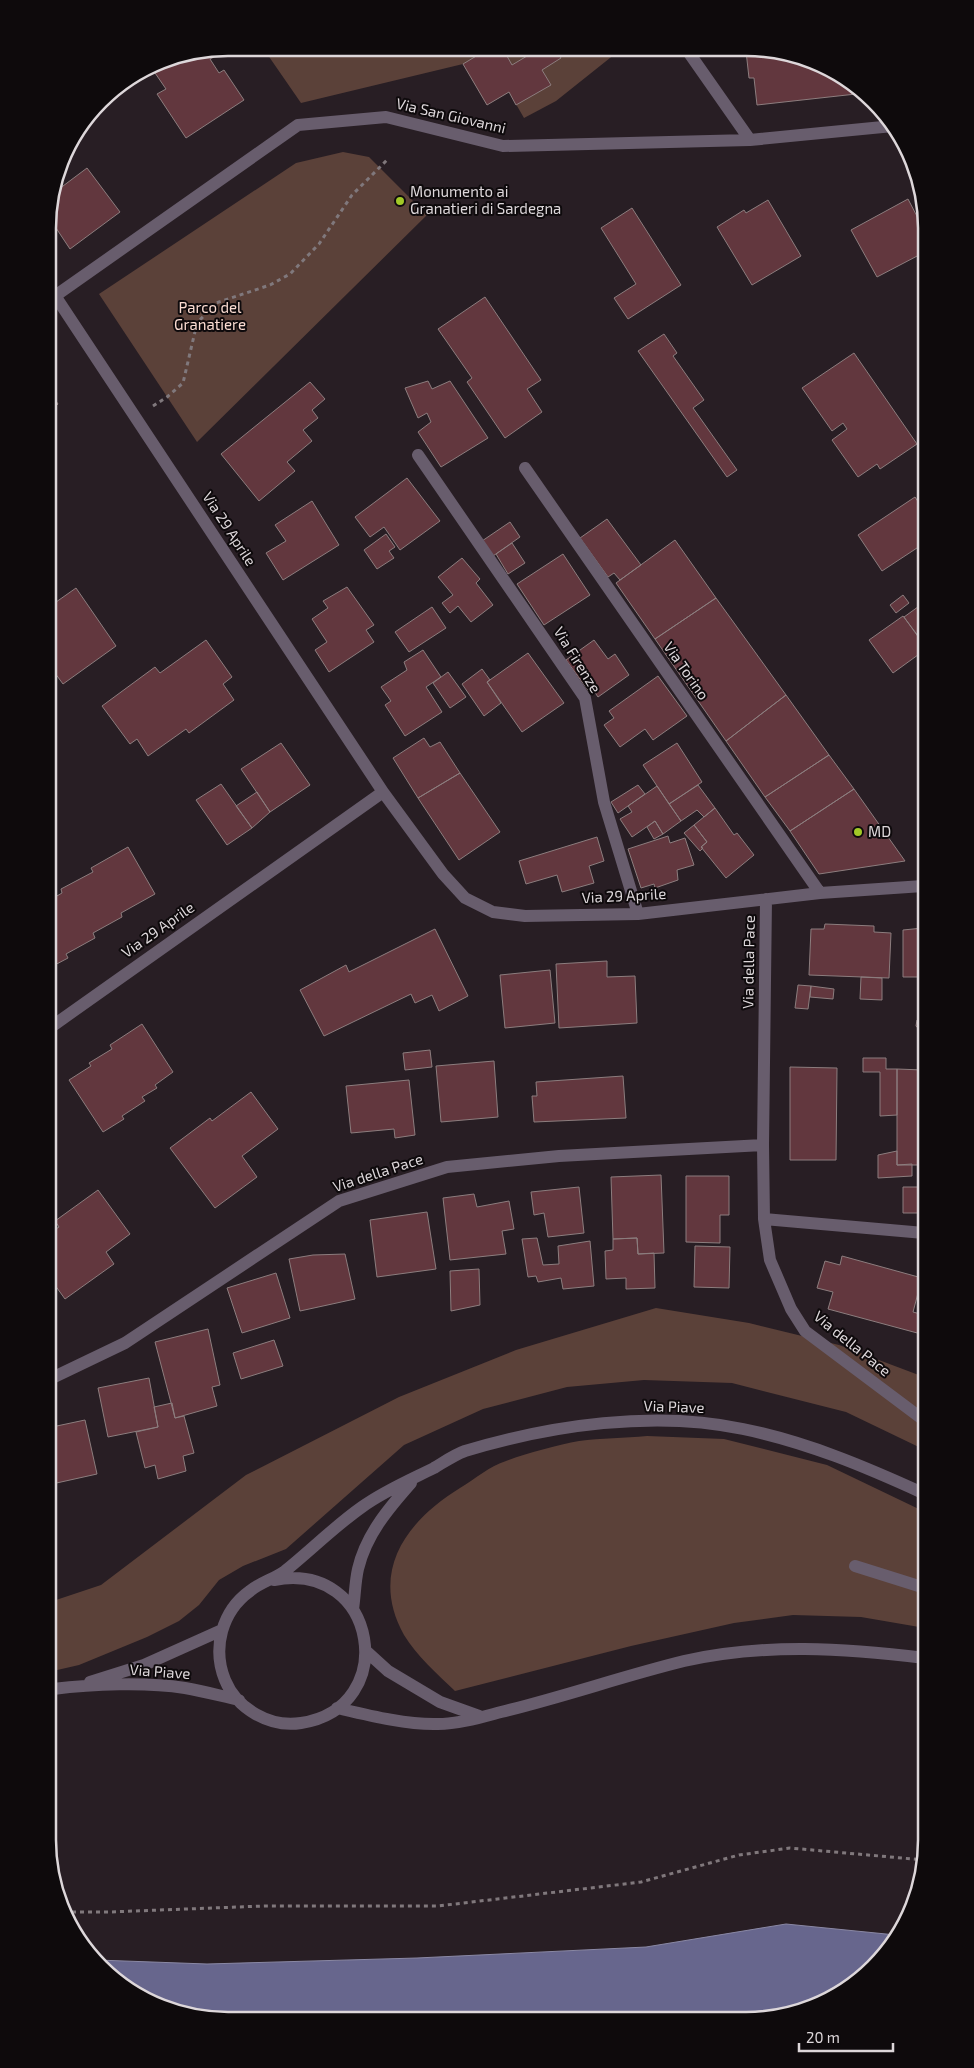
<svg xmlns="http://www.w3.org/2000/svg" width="974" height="2068" font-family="'Exo 2',sans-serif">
	<rect width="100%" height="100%" fill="#281e24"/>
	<path fill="#5b4139" d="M263,48L620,50L556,101L524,118L509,92L487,105L463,64L301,103Z
		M343,152L369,157L427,215L197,442L99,294L296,163Z
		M656,1308L749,1323L839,1345L924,1377L925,1450L846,1412L732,1383L644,1380L567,1387L483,1409L404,1445L286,1549L243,1566L219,1580L199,1605L179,1621L147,1637L79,1665L53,1671V1601L101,1585L246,1475L399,1397L516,1350Z
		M647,1436L724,1439L827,1465L925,1512V1628L861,1617L793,1615L734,1623L631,1646L455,1691C437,1674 417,1656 404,1635C369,1572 406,1521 460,1488C475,1479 490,1466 506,1461C527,1453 558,1445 579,1441C601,1438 625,1438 647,1436Z"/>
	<path fill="#67668d" stroke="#8a88a4" d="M786,1924L896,1935L882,1959L846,1990L793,2014L194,2017L109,1975L97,1960L207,1964L417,1958L646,1947Z"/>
	<path fill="#62373e" stroke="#8c7d7e" d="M488,49H503L512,65L527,56L523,49L556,50L561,58L542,70L551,85L516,105L509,92L487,105L463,64Z
		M210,51L214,57L210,59L219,73L224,70L244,100L186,138L157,94L166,89L153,70L144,76L142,72L160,61Z
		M746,51H780L865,93L757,105L754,78H749Z
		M87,168L120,212L70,249L48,216L51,210L50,209L55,192Z
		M908,199L920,222L921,254L877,277L851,230Z
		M768,200L801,256L752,285L717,227L744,210L746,213Z
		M632,208L681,285L628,319L614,298L636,284L601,228Z
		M485,297L541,380L527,389L542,412L505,438L467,382L472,378L438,329Z
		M664,334L677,353L673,356L704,400L693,408L737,470L727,477L638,351Z
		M854,353L917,444L880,469L877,464L858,477L832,440L847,429L843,423L832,431L802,388Z
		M428,381L432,389L450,381L488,438L441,467L418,432L431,422L427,413L418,418L405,388Z
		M310,382L325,399L312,410L318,418L303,430L312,441L287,462L295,471L259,501L221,454Z
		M49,391L58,404L49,412Z
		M407,478L440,521L400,550L384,527L370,537L355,517Z
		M915,497L921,506L922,548L920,546L882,571L858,535Z
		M312,501L339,545L283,580L266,553L286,541L275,525Z
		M607,519L641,565L620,580L614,573L608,577L580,538Z
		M510,522L520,537L493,556L482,541Z
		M386,534L395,547L389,551L394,558L377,569L364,550Z
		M675,540L716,598L655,639L616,583Z
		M512,543L525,563L508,574L496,554Z
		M563,554L590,595L544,625L517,584Z
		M462,558L480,579L476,583L493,605L471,622L458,606L450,613L442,603L453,595L438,577Z
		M347,587L374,625L366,630L374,642L329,672L315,650L327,642L312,619L328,608L323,601Z
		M76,588L116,646L63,684L49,665V607Z
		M903,595L909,603L896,613L890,605Z
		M716,598L786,695L726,741L655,639Z
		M922,604V636L919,638L904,617Z
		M432,607L446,628L409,652L395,632Z
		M903,616L922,641V652L893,673L869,640Z
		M206,640L232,677L223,684L234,700L189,733L186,729L148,756L137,739L130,744L102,706L155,667L160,673Z
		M594,640L608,659L615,654L629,675L598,697L594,691L590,693L566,660Z
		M423,650L441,677L426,687L442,712L405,736L385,705L391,701L381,687L407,670L404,662Z
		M528,653L564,703L522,732L487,682Z
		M482,669L490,680L487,682L501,703L484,716L462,684Z
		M448,672L466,697L450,708L433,683Z
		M658,676L687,716L653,740L645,729L620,747L604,725L614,718L609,711Z
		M786,695L829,755L765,797L726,741Z
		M424,738L430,747L440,742L460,773L418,798L393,758Z
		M281,743L310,785L270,812L241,769Z
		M677,743L702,782L669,804L643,765Z
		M829,755L854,789L790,831L765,797Z
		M460,773L500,832L459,860L418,798Z
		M221,784L252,828L227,845L196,800Z
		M638,785L645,794L618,813L611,802Z
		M698,785L715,808L704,817L697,810L681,821L669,804Z
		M657,786L681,821L663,834L655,821L632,837L620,819L632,812L628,806Z
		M854,789L905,861L819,874L790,831Z
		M257,792L270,812L252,828L236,806Z
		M715,808L734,835L737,833L754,855L726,878L701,847L707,842L694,825Z
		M655,821L663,834L654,839L647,827Z
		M694,825L707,842L701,847L703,848L700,851L684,833Z
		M668,836L670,843L685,838L694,865L677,870L678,880L655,888L654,884L641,888L628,849Z
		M597,837L604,861L589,866L594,883L562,892L557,875L526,884L519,861Z
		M128,847L155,894L121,913L122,917L93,933L95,938L66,954L68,958L51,967L50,900L62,893L61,889L93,872L91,868Z
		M825,924L874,926V932L891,933L889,978L809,975L811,929H824Z
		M923,928V977H903V930Z
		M435,929L468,996L439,1011L432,995L415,1003L411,994L324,1036L300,990L346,965L349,972Z
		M607,961V977L635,976L637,1023L559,1028L556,964Z
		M550,970L555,1023L505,1028L500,975Z
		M861,977L882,978V1000L860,999Z
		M798,985L811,986L808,1009L795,1008Z
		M811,986L834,989L833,999L810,997Z
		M923,1017V1033H922L916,1026L917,1020Z
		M142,1024L173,1072L155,1085L157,1088L142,1097L145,1101L122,1116L124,1119L103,1132L69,1080L91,1066L89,1063L112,1049L110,1045Z
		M430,1050L432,1067L405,1070L403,1053Z
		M863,1058H886V1069H897V1115L880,1116V1072H863Z
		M494,1061L498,1117L441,1122L436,1066Z
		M790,1067L837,1068L836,1160H790Z
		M897,1069L923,1070L924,1165H897Z
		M623,1076L626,1118L534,1122L532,1096H537L536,1082Z
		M409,1080L415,1135L395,1138L394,1129L351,1133L346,1086Z
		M251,1092L278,1129L242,1156L257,1177L215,1208L170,1148L210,1118L212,1121Z
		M897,1151V1165L912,1164V1176L878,1178V1155Z
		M661,1175L664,1253L638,1254L637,1238L613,1239L611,1177Z
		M686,1176H729V1215H720V1243L686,1242Z
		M920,1183H924V1213H903V1187H920Z
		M579,1187L584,1233L548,1237L544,1213L534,1215L531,1192Z
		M98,1190L130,1234L106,1252L114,1264L65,1299L52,1281L51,1232L59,1227L55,1221Z
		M474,1194L477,1207L509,1201L514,1229L502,1231L506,1254L450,1260L443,1198Z
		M427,1212L436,1269L377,1277L370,1220Z
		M537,1238L543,1265L559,1264L558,1246L590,1241L594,1286L563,1289L561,1278L538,1282L536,1276L528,1277L522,1239Z
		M637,1238L638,1254L654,1253L655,1288L626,1289V1278L606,1279L605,1251L613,1250V1239Z
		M695,1246L730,1247L729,1288L694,1287Z
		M345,1254L355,1299L300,1311L289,1259L313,1255Z
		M842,1256L922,1278L913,1312L924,1315L921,1334L828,1309L833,1292L817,1288L825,1261L840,1265Z
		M479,1269L480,1305L451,1311L450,1271Z
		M276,1273L290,1318L242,1333L227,1288Z
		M208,1329L220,1385L212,1387L217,1406L175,1418L155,1342Z
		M274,1340L283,1366L241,1379L233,1353Z
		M149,1378L158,1427L108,1437L98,1388Z
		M172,1403L175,1418L184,1416L194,1453L183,1456L186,1471L158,1479L155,1465L145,1468L136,1432L158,1427L154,1407Z
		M85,1420L97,1474L52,1484V1427Z"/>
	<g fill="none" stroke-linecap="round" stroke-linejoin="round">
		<path stroke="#80787c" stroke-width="3" stroke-dasharray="4 4" stroke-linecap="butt" d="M153,406L167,397L183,383L197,323L216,303L270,285L290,274L319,244L352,195L388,159
			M64,1912H109L264,1906H438L641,1882L739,1855L790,1848L924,1860"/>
		<path stroke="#685d6d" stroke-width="12" d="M855,1566L925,1588"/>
		<path stroke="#685d6d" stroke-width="12" d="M687,50L750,140
			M48,285L383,792L443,874L465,898L493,912L525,916L638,914L820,893L923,886
			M55,296L298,125L386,117L503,146L750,140L893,126
			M418,455L585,698L604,802L638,914
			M525,468L820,893
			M766,899L763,1145L764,1219L770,1260L791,1309L805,1331L925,1421
			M51,1027L383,792
			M764,1219L924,1233
			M52,1378L125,1343L339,1201L447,1167L559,1156L763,1145"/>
		<path stroke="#685d6d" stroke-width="12" d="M274,1580C378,1560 401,1708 301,1723C270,1728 237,1709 225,1680C212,1648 222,1611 250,1591C261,1582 274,1579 285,1571C311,1550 335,1526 362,1507C384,1491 410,1480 434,1468C444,1462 454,1455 465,1451C551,1425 655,1410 743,1429C807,1442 866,1467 925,1494
			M353,1609C355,1596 355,1582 358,1569C366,1535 388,1509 411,1483
			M366,1651L388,1671L440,1702L479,1716
			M90,1682L144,1665L222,1630
			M53,1689C93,1684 146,1682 185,1688C203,1691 221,1696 239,1700
			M337,1708C367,1715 407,1725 438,1724C459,1724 482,1717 501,1712C563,1697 623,1676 684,1661C764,1643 845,1648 925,1658"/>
	</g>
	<g fill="#a2c927" stroke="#0e0a0c" stroke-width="2">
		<circle cx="400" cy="201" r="5"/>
		<circle cx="858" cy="832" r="5"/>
	</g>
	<g text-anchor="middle" stroke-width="4" stroke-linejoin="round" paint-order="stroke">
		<g font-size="15" fill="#ddd7da" stroke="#0e0a0c">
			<text transform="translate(451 116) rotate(13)" y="5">Via San Giovanni</text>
			<text transform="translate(229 529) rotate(57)" y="5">Via 29 Aprile</text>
			<text transform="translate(577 660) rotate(58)" y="5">Via Firenze</text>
			<text transform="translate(686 671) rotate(55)" y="5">Via Torino</text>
			<text transform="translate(624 896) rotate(-3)" y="5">Via 29 Aprile</text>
			<text transform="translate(158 930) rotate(-35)" y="5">Via 29 Aprile</text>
			<text transform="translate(749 962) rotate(-89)" y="5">Via della Pace</text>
			<text transform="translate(378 1173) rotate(-18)" y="5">Via della Pace</text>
			<text transform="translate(852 1344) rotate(39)" y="5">Via della Pace</text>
			<text transform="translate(674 1407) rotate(2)" y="5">Via Piave</text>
			<text transform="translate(160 1672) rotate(4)" y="5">Via Piave</text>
		</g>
		<g font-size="15" fill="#ddd7da" stroke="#0e0a0c" text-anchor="start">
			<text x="410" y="197">Monumento ai<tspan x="410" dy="17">Granatieri di Sardegna</tspan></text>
			<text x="868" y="837">MD</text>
		</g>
		<g font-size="15" fill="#fbdcd2" stroke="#0e0a0c">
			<text x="210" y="313">Parco del<tspan x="210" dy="17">Granatiere</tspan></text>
		</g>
	</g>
	<path d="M0 0H974V2068H0ZM228 56H746A172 172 0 0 1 918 228V1840A172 172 0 0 1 746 2012H228A172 172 0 0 1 56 1840V228A172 172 0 0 1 228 56Z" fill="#0e0a0c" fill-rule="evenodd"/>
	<path fill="none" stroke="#ddd7da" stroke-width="2.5" d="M228 56H746A172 172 0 0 1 918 228V1840A172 172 0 0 1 746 2012H228A172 172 0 0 1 56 1840V228A172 172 0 0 1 228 56Z"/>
	<path d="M799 2043v8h94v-8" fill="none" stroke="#ddd7da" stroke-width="2.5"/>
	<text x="806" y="2043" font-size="15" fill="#ddd7da" stroke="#0e0a0c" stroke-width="4" paint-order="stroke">20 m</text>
</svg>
